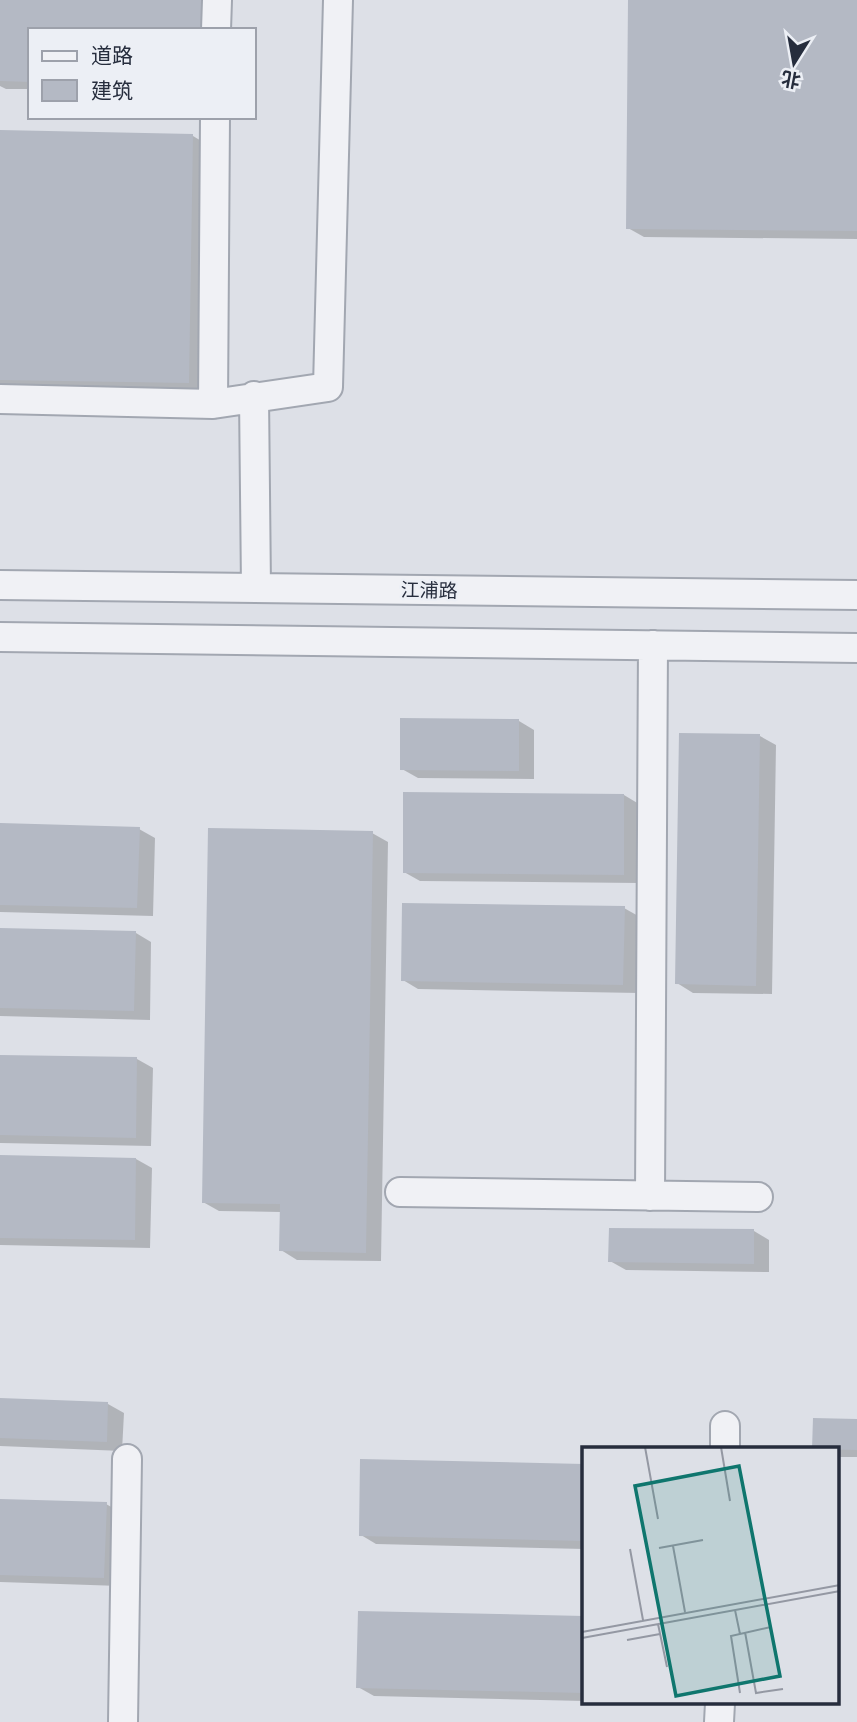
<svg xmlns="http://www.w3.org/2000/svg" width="857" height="1722" font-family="Mulish,'Noto Sans SC',sans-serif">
	<rect width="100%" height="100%" fill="#dde0e7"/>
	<path fill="#0003" d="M0,0L218,30H30V89H6L0,86Z
		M630,0H857V239L644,237L628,228Z
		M0,132L193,136L208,145L205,391L0,387Z
		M519,721L534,730V779L418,778L402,769Z
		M760,736L776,745L772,994L693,993L677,983Z
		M624,795L639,804V883L420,881L404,872Z
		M0,825L139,829L155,838L153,916L0,912Z
		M372,833L388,842L381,1261L297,1260L281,1250V1212L219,1211L203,1202Z
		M624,908L640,917L639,993L418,989L403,980Z
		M0,930L136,933L151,942L150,1020L0,1016Z
		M0,1056L137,1059L153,1068L151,1146L0,1143Z
		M0,1157L136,1159L152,1168L150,1248L0,1245Z
		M754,1231L769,1240V1272L626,1270L610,1261Z
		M0,1399L108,1404L124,1413L122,1451L0,1446Z
		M857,1420V1457H838V1449Z
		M584,1466V1549L376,1544L361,1535Z
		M0,1501L106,1504L122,1513L120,1586L0,1582Z
		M584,1618V1701L374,1696L358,1687Z"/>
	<path fill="#b4b9c4" d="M0,0H203L202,30H30V82L0,81Z
		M628,0H857V231L626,229Z
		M0,130L193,134L189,383L0,380Z
		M400,718L519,719V771L400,770Z
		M679,733L760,734L756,986L675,984Z
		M403,792L624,794V875L403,873Z
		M0,823L140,827L137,908L0,905Z
		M208,828L373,831L366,1253L279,1251L280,1204L202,1203Z
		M402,903L625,906L623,985L401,981Z
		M0,928L136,931L134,1011L0,1008Z
		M0,1055L137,1057L136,1138L0,1135Z
		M0,1155L136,1158L135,1240L0,1238Z
		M609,1228L754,1229V1264L608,1262Z
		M0,1398L108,1402L107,1442L0,1438Z
		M813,1418L857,1419V1450L812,1449Z
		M360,1459L584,1464V1541L359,1536Z
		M0,1499L107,1502L104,1578L0,1575Z
		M358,1611L584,1616V1693L356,1688Z"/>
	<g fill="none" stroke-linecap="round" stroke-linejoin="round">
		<defs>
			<path id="minor" d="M216,30L217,0
				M254,396L256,588
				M0,399L213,404L328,387L338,0
				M213,404L215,117
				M0,585L857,595
				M0,637L857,648
				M400,1192L758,1197
				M650,1196L653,645
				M725,1449V1426
				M123,1722L127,1459
				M719,1722L720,1703"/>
		</defs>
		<use href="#minor" stroke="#a2a7b1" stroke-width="32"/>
		<use href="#minor" stroke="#f0f1f5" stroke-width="28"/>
	</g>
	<g text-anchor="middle" stroke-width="5" stroke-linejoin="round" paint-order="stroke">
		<g font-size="19" fill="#262d3d" stroke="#eceff5">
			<text transform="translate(429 590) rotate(1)" y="7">江浦路</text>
		</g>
	</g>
	<g transform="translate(582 1447)">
		<rect width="257" height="257" fill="#dde0e7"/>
		<path fill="none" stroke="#9498a3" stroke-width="2" d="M63,0L76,72M139,0L148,54M91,99L103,165M77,101L121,93M48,102L61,173M153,163L158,187M76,177L85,220M0,185L258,138M163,185L174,246L201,242M0,191L258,144M45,193L78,187M158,246L149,189L189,180"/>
		<path fill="#0f766e" fill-opacity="0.15" stroke="#0f766e" stroke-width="3.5" d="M157,19L198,229L94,249L53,39Z"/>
		<rect width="257" height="257" fill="none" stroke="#262d3d" stroke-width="3.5"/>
	</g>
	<rect x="28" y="28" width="228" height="91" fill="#eceff5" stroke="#9da1ab" stroke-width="2"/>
	<rect x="42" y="51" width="35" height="10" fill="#f0f1f5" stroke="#9da1ab" stroke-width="2"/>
	<text x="91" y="63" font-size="21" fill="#262d3d">道路</text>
	<rect x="42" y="80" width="35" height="21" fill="#b4b9c4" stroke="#9da1ab" stroke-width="2"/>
	<text x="91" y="98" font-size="21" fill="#262d3d">建筑</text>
	<g transform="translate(794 63) rotate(191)" stroke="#eceff5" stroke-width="5" paint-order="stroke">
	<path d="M0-5L12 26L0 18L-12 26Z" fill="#262d3d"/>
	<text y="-10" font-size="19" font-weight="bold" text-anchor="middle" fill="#262d3d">北</text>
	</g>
</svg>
